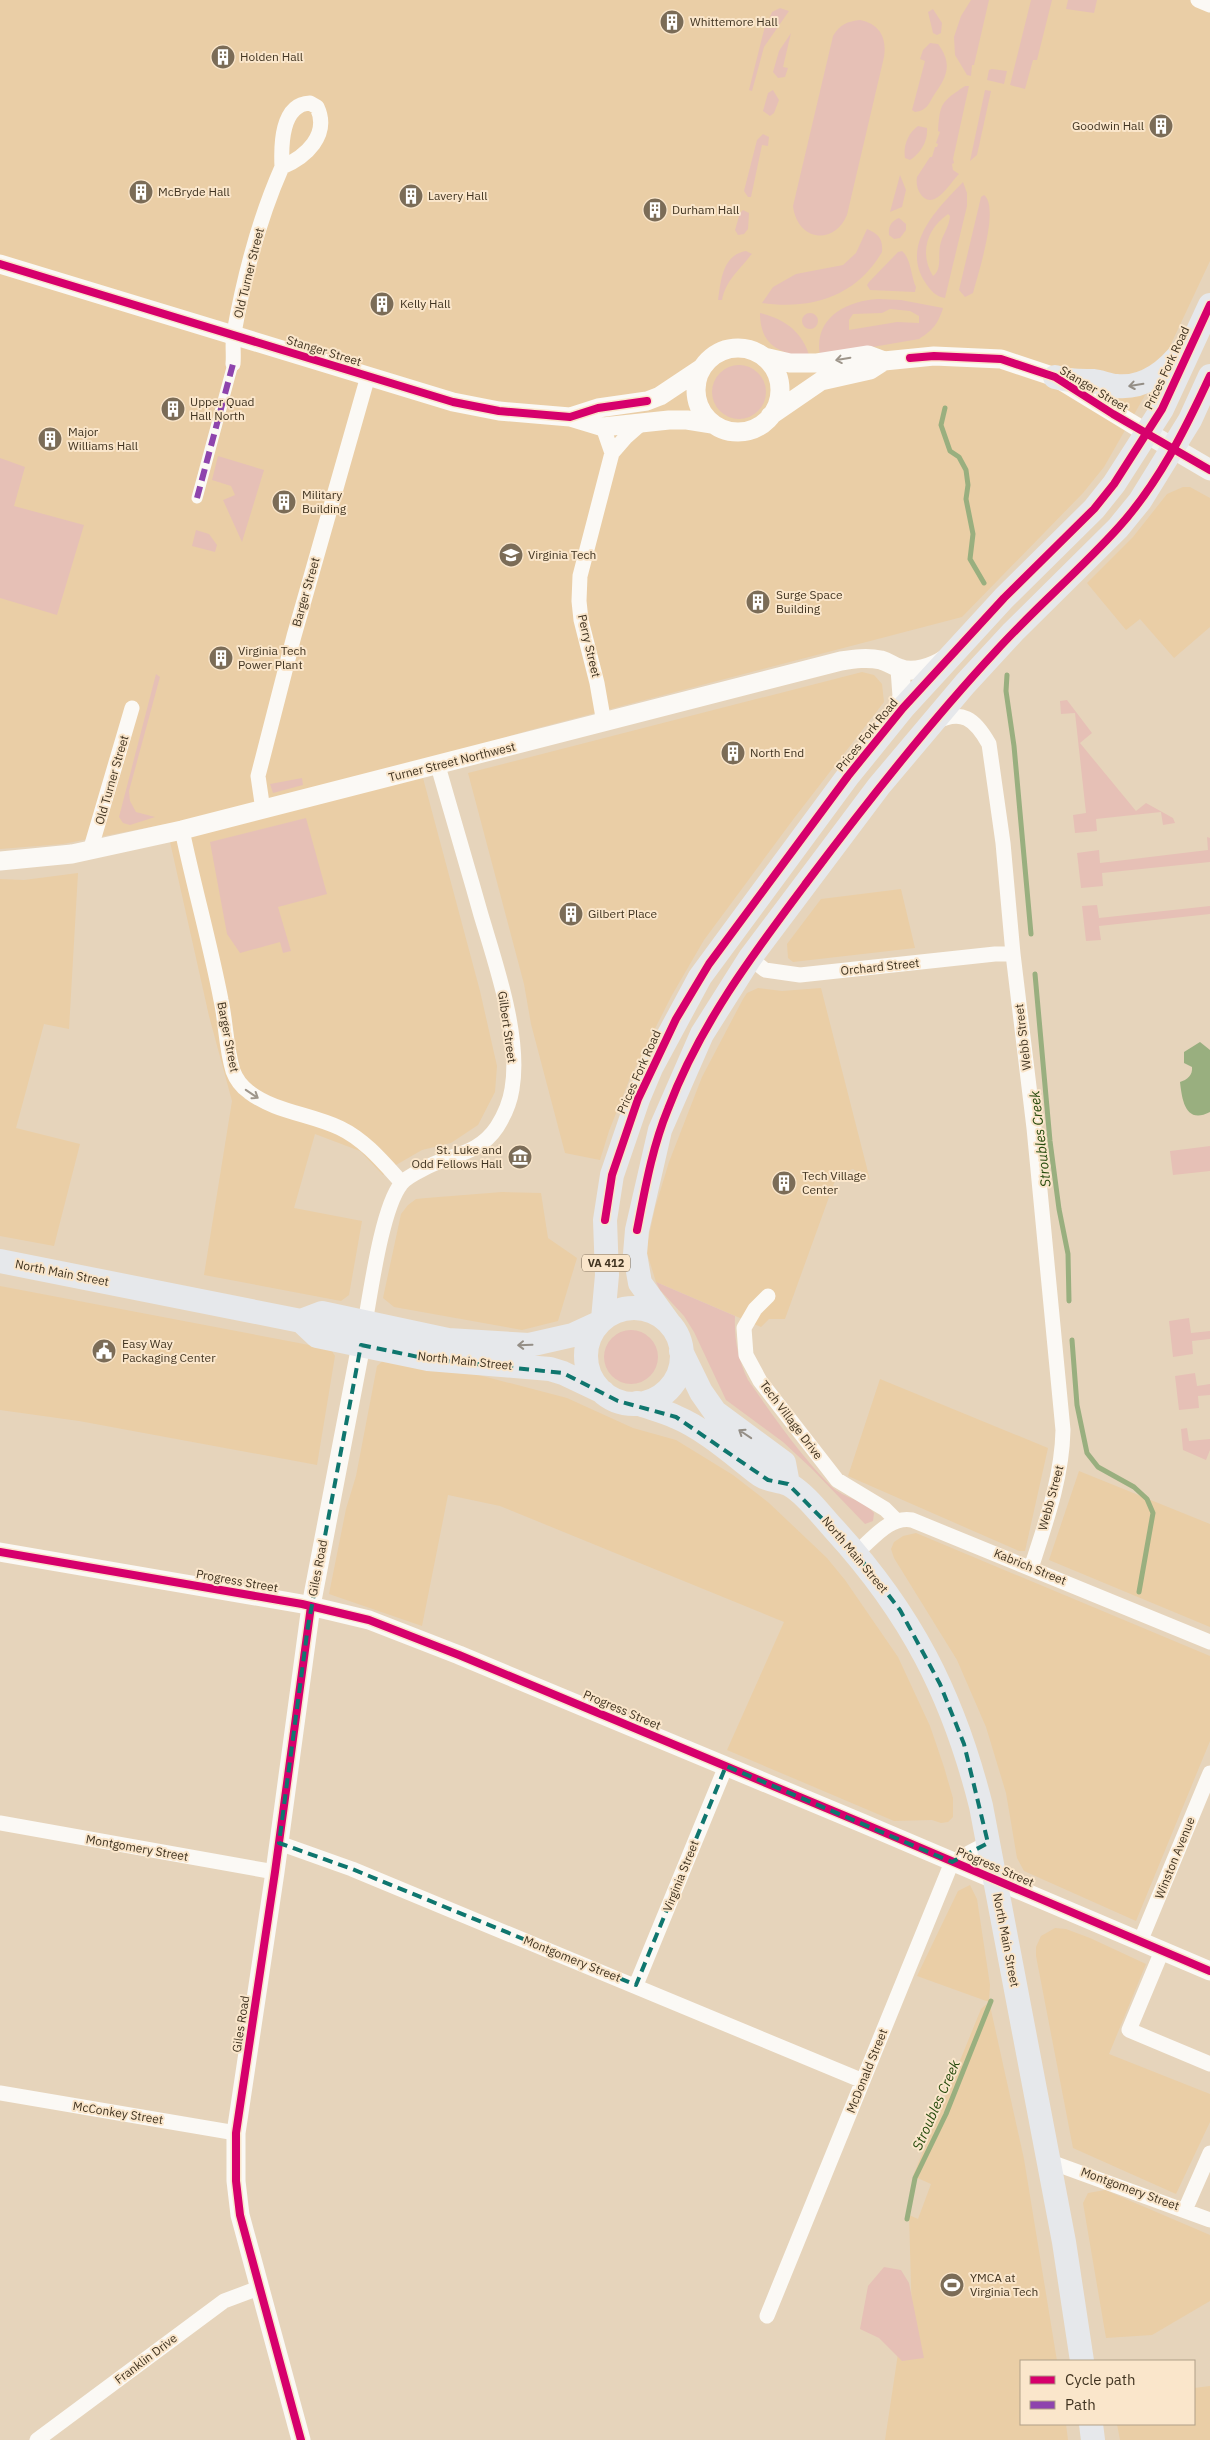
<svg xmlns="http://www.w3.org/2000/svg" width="1210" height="2440" font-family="'IBM Plex Sans',sans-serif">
	<rect width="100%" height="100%" fill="#e6d4bb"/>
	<path fill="#eacea6" d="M0,0H1210V261L1156,376L1104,467L1083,493L962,617L530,730L419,763L480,991L497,1066L495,1092L478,1125L451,1143L422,1150L396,1165L383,1175L360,1151L315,1134L294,1208L362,1221L349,1295L341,1301L204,1275L232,1101L209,1016L166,824L63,844L0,849Z
		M1183,487H1190L1210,498V627L1174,658L1140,619L1126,630L1087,583L1133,537L1167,494Z
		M862,672L874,675L882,684L884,702L795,817L704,940L672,995L630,1078L609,1131L600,1160L565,1153L531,1024L524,984L468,773Z
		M78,873L69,1029L44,1024L16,1128L80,1144L54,1246L0,1236V879L24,880Z
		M901,889L915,948L793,962L788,958L787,944L821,899Z
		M758,988L782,991L821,988L870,1180L853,1169L837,1175L785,1319H769L761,1327L656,1282L646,1250L655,1208L669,1162L702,1077L743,999L747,993Z
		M502,1192L541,1193L548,1238L577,1258L558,1321L522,1330L394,1307L383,1298L401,1214L408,1205L416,1199L426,1198Z
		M0,1286L325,1348L332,1351L335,1356L317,1465L79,1421L0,1410Z
		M385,1359L475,1374L567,1398L633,1428L676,1440L733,1475L769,1503L827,1558L845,1580L898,1657L930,1726L944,1767L953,1798V1817L948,1822L941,1823L932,1820L894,1821L727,1750L784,1622L500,1506L448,1495L422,1626L329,1594L346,1509L356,1476L377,1366Z
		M880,1379L1048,1448L1025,1551H1019L848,1476Z
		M1079,1471L1210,1524V1627L1049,1560Z
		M916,1533L1210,1656V1741L1136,1921L1024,1871L1017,1858L1006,1793L986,1727L957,1660L894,1558L891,1549L894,1542L903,1536Z
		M970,1885L977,1899L990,1985L989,2001L1024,2159L1057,2361H1021V2424H1066L1068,2440H885L899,2347L913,2351L909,2215L918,2219L931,2184L913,2176L981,2009L989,2002L917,1976L958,1891Z
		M1055,1928L1066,1929L1090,1938L1146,1964L1109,2054L1210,2094V2122L1176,2194L1073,2148L1036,1956V1947L1041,1936Z
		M1105,2190L1210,2235V2301L1152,2335L1106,2338L1083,2203L1088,2193Z
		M1210,2386V2440H1120L1117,2424H1194V2388Z"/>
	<path fill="#e6c0b6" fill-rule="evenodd" d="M971,0H989L974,65H972L971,76L967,75L955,55L954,37L961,16Z
		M1031,0H1052L1037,60H1033L1025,89L1010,85Z
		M1068,0H1097L1094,13L1066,9Z
		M780,8L789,11L764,47L752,91L749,90L765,26H766L772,12Z
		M933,9L942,23L941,33L937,35L933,33L928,12Z
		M860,20C880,24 887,38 884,57L847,215C833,247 797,240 793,206L833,36C839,25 848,21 860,20Z
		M791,33L783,67L788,68L785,77L778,78L773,72L779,51Z
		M930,43L938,44C953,64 947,77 934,95C929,103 927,111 915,112L912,110L925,61L920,59L923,50Z
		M992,69L1007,71L1004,84L987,80L989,70Z
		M965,86H969L953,159L954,163L952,164L953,170L959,174C950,183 935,210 922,196C917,190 916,184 917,177L930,157H932L935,147H937L938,144L936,143L940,132L938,131C940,103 941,102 965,86Z
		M773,90L779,100L774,113L770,116L763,111L768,93Z
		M985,90L991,91L977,155L970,161Z
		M918,126L927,128C928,141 921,153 910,160L905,158C903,146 908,133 918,126Z
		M763,134L769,137L768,146L762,145L751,197H748L744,191L757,140Z
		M900,175L906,190L902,207L890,212Z
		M963,182L967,193V206L945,298C936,297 930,290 925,282C900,244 939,207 963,182ZM948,214L950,216C949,228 942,235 940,246C938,256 942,270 933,276C919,253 927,229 948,214Z
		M984,195C1000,207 978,274 973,293L965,297L959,290L981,197Z
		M743,210L749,213L748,229L744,234L738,235L735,230L740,213Z
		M899,218L906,224V230L900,238L894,239L889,235C888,227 891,221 899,218Z
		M867,229C879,234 883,239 882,252C856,297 810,310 762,303L773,287L796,274L843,265L856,253Z
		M746,251L752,254L750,256C738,272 726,280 722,300H718C721,281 722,255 746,251Z
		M902,251C911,258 911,277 916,287L915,292L870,290L867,285L869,282L898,252Z
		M878,299L901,300L943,308C938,324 933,330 919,339L820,356C813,318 846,301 878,299ZM890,309L910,311L919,316V323L897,322L849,330V320L853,314L882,313Z
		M802 321a8 8 0 1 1 16 0a8 8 0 1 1-16 0Z
		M760,313C785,319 803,332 810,358C781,353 760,347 760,313Z
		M712 392a27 27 0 1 1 54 0a27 27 0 1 1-54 0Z
		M218,456L264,470L242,542L223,500L235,495L231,486L212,480Z
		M0,458L25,467L14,506L84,525L57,615L0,598Z
		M196,530L209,534L217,545L215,552L192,546Z
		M156,674L160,677L129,791L130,801L136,812L155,817L130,825L123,823L119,817Z
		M1067,700L1092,733L1080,743L1136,811L1146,803L1173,818L1175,823L1163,825L1161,812L1096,819L1097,831L1075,833L1073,815L1086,813L1075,713L1061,714L1060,701Z
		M302,778L303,785L273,793L270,784Z
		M306,818L327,894L278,907L291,951L283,953L280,942L240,953L227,934L210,842Z
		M1207,837L1210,838V862L1102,873L1103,886L1081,888L1077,853L1099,850L1100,863L1208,850Z
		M1097,905L1099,918L1210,906V914L1099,926L1101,940L1086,941L1082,906Z
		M1210,1146V1171L1173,1175L1170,1151Z
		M656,1282L735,1316C734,1340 738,1359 748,1380C772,1414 802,1458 832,1487C844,1498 864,1500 874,1513L873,1521L865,1524L812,1469L783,1442L726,1400L694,1332L684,1316L660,1290Z
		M1189,1318L1191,1333L1210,1331V1339L1192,1341L1193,1354L1173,1357L1169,1321Z
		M604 1357a27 27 0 1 1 54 0a27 27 0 1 1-54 0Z
		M1195,1373L1197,1386L1210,1384V1395L1198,1396L1199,1408L1179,1410L1175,1376Z
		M1187,1428L1189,1441L1210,1439V1450L1206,1460L1183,1450L1181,1429Z
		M884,2267L901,2270L909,2283L924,2358L902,2361L879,2338L860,2329L868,2286Z"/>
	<path fill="#99af7f" d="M1200,1042L1210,1050V1112C1185,1125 1182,1099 1180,1082C1187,1080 1193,1075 1192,1067L1184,1063V1052Z"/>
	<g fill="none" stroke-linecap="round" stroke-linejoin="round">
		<path stroke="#99af7f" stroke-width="5" d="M945,408L941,425L950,451L959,457L966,470L968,485L966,499L973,534L970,559L984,583
			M1007,675L1006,691L1014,746L1031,934
			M1035,974L1050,1141L1059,1209L1068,1254L1069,1301
			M1072,1340L1077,1405L1087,1453L1098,1467L1134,1487L1147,1499L1153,1513L1139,1592
			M907,2219L915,2178L946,2114L991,2001"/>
		<path stroke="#fbf9f5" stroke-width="11" d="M197,498L233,364"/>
		<path stroke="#fbf9f5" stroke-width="15" d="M1198,0L1210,5
			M310,103L317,107C330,135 306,157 282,167C281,146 281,104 310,103Z
			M233,364C234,354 232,343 234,333C244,277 259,219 282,167
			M603,427L612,453
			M604,723L597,683L581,620L579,601L580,576L612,453L625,438L642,423
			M934,723C962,708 975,719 989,744L1003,843L1013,954L1034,1128L1063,1430C1062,1478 1046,1522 1031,1568
			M263,810L258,776L294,636L368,376
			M182,830C194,887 210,943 221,1000C226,1023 226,1048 233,1071C236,1079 242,1087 249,1092C275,1112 311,1114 340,1128C365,1140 383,1162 402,1183
			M90,851L132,708
			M750,958L765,970L800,975L995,954H1013
			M768,1296L755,1309L744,1328L746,1355L760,1381L837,1480L885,1509L896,1520
			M365,1323C371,1290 382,1208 401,1184C407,1176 420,1171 429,1166C454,1154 479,1154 497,1127C504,1116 510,1102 512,1089C521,1037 496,965 481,915C467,865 452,815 438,766
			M856,1553C873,1539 889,1516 912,1520L1210,1642
			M0,1823L275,1872
			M279,1843L352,1869L863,2081
			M1140,1942L1210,1773
			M1162,1951L1129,2030L1210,2064
			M636,1985L726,1766
			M0,2093L236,2133
			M1048,2161L1210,2220
			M1185,2210L1210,2153
			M767,2316L952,1862L988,1843
			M37,2440L224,2301L259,2288"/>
		<path stroke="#fbf9f5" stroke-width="19" d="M0,264L453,402L499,411L570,417L603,427L669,420H687L712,424
			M696 390a42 42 0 1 1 84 0a42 42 0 1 1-84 0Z
			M764,357L790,363H817L868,355L884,361L934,356L1001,359L1055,377L1147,433
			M770,416L821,381L870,370L884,361
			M570,417L598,408L647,401L660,396L702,368
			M896,716L902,696L900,669
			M0,861L72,854L182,830L841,661C854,659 867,657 881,660C888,662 893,666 899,668C913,674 933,667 945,659
			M0,1552L302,1604L369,1620L459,1655L862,1823L1210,1971
			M301,2440L240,2215L236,2181V2133L275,1872L311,1606L361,1345"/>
		<path stroke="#f1f1f0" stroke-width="21" d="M1147,433L1210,470"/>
		<path stroke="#e6e8eb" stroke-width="24" d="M1055,377C1069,381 1079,381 1093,381C1101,382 1108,385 1116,386C1145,389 1167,371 1184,349
			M0,1261L301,1321L322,1313L448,1340L529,1345L573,1335L599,1323
			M586 1356a48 48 0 1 1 96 0a48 48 0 1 1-96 0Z
			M603,1319L607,1275L605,1220L612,1175L638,1099L651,1068L700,977L848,776L903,708L1004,598L1094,509L1114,484L1162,409L1210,305
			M301,1321L317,1336L428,1359L550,1369L563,1373L603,1392
			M669,1323L640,1283L635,1254L637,1230L660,1130L702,1034L750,958L879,786L965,684L1013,632L1118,528L1140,501L1190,420L1210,376
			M681,1351L701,1392L715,1412L784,1463L788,1484
			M637,1403C650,1408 664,1411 676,1417C705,1429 735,1456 760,1475C769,1481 779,1480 788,1484C805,1493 821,1515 834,1529C911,1613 953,1695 981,1806L1064,2242L1082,2361
			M1091,2424L1093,2440"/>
		<path stroke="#8e44ad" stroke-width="6" stroke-dasharray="12 6" stroke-linecap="butt" d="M197,498L233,364"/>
		<defs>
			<path id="cycleway" d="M0,264L453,402L499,411L570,417L598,408L647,401
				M910,358L934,356L1001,359L1055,377L1113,414L1210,470
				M605,1220L612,1175L638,1099L676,1019L709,964L848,776L903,708L1004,598L1094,509L1114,484L1162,409L1210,305
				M637,1230C645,1189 652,1148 668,1109C700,1024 753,954 807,882C867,802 928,724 996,651C1035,608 1079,571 1118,528C1158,484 1185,430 1210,376
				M0,1552L302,1604L369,1620L459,1655L862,1823L1210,1971
				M301,2440L240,2215L236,2181V2133L275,1872L311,1606"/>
		</defs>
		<use href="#cycleway" stroke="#fae6cb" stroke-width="11"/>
		<use href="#cycleway" stroke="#d6006c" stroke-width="8"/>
	</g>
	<defs><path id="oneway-shaft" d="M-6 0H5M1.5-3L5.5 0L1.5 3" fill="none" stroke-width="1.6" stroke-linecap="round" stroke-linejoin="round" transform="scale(1.25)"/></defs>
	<g stroke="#9e968b">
		<use href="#oneway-shaft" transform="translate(843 359) rotate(170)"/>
		<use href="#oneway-shaft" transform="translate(252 1094) rotate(34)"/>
	</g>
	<g stroke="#948e86">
		<use href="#oneway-shaft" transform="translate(1136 385) rotate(171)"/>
		<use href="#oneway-shaft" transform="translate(525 1345) rotate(178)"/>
		<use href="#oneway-shaft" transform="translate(745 1434) rotate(-146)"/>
	</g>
	<path fill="none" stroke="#0f766e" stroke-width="4" stroke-dasharray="10 6" stroke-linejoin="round" d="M361,1345L428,1359L563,1373L618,1401L676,1417L768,1480L788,1484L856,1553L900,1610L940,1684L964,1744L988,1843L952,1862L726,1766L636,1985L352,1869L279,1843L308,1626Z"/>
	<defs>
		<symbol id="building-disc" viewBox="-11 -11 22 22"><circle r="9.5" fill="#7b6c57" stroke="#fae6cb"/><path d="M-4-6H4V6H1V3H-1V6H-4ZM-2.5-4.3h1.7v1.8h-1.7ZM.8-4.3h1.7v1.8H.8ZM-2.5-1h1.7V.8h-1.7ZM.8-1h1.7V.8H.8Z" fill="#fff"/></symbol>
		<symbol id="university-disc" viewBox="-11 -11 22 22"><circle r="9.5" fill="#7b6c57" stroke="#fae6cb"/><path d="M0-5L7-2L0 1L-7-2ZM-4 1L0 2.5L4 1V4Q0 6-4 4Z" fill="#fff"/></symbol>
		<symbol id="museum-disc" viewBox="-11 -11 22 22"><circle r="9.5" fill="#7b6c57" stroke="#fae6cb"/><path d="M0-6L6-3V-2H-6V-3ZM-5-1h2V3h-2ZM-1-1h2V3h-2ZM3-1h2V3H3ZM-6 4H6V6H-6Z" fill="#fff"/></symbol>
		<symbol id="civic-disc" viewBox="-11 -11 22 22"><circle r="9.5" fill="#7b6c57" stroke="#fae6cb"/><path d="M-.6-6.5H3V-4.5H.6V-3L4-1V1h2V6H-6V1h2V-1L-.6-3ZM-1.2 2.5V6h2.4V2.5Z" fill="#fff"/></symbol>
		<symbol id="stadium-disc" viewBox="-11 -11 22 22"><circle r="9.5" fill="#7b6c57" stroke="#fae6cb"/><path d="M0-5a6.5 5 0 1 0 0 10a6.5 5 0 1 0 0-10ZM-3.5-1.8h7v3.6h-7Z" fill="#fff"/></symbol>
	</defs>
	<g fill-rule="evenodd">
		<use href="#building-disc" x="658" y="8" width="28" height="28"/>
		<use href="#building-disc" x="209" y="43" width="28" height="28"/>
		<use href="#building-disc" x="1147" y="112" width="28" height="28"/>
		<use href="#building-disc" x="127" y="178" width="28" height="28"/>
		<use href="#building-disc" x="397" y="182" width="28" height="28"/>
		<use href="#building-disc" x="641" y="196" width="28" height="28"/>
		<use href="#building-disc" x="368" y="290" width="28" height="28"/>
		<use href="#building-disc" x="159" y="395" width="28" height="28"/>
		<use href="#building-disc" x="36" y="425" width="28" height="28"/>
		<use href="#building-disc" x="270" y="488" width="28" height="28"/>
		<use href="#university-disc" x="497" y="541" width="28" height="28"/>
		<use href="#building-disc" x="744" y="588" width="28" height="28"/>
		<use href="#building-disc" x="207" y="644" width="28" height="28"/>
		<use href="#building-disc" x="719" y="739" width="28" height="28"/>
		<use href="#building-disc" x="557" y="900" width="28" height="28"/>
		<use href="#museum-disc" x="506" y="1143" width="28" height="28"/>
		<use href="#building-disc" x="770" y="1169" width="28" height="28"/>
		<use href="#civic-disc" x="90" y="1337" width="28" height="28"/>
		<use href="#stadium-disc" x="938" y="2271" width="28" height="28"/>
	</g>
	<g text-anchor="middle" stroke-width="4" stroke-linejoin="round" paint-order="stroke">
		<rect fill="#fae6cb" stroke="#786954" stroke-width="1" x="582" y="1254.5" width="48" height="17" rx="4"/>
		<g font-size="11" font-weight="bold" fill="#413421">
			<text x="606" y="1267">VA 412</text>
		</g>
		<g font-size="12" fill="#413421" stroke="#fae6cb" text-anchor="start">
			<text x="690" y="26">Whittemore Hall</text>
			<text x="240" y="61">Holden Hall</text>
			<text x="1144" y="130" text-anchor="end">Goodwin Hall</text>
			<text x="158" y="196">McBryde Hall</text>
			<text x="428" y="200">Lavery Hall</text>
			<text x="672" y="214">Durham Hall</text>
			<text x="400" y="308">Kelly Hall</text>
			<text x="190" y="406">Upper Quad<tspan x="190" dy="14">Hall North</tspan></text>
			<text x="68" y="436">Major<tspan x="68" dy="14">Williams Hall</tspan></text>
			<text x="302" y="499">Military<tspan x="302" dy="14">Building</tspan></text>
			<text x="528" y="559">Virginia Tech</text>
			<text x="776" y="599">Surge Space<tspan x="776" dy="14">Building</tspan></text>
			<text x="238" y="655">Virginia Tech<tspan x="238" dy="14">Power Plant</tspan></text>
			<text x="750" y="757">North End</text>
			<text x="588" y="918">Gilbert Place</text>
			<text x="502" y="1154" text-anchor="end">St. Luke and<tspan x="502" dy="14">Odd Fellows Hall</tspan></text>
			<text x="802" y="1180">Tech Village<tspan x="802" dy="14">Center</tspan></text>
			<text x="122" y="1348">Easy Way<tspan x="122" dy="14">Packaging Center</tspan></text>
			<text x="970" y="2282">YMCA at<tspan x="970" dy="14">Virginia Tech</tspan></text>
		</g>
		<g font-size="12" fill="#413421" stroke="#fae6cb">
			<text transform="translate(249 273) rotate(-76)" y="4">Old Turner Street</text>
			<text transform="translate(324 351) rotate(17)" y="4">Stanger Street</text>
			<text transform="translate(1167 368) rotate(-65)" y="4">Prices Fork Road</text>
			<text transform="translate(1094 389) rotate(31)" y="4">Stanger Street</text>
			<text transform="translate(306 592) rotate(-74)" y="4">Barger Street</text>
			<text transform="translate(589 646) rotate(77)" y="4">Perry Street</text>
			<text transform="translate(867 735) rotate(-51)" y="4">Prices Fork Road</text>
			<text transform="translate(452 762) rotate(-14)" y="4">Turner Street Northwest</text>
			<text transform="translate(112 780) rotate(-74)" y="4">Old Turner Street</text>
			<text transform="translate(880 967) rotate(-6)" y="4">Orchard Street</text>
			<text transform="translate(507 1027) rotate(82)" y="4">Gilbert Street</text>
			<text transform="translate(228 1037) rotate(79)" y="4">Barger Street</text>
			<text transform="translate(1023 1037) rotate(-97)" y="4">Webb Street</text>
			<text transform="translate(639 1072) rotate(-66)" y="4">Prices Fork Road</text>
			<text transform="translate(62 1273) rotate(11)" y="4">North Main Street</text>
			<text transform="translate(465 1361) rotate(6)" y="4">North Main Street</text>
			<text transform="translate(791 1420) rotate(53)" y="4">Tech Village Drive</text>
			<text transform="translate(1051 1498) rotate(-75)" y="4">Webb Street</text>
			<text transform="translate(855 1555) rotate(50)" y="4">North Main Street</text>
			<text transform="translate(1030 1567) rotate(22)" y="4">Kabrich Street</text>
			<text transform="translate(318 1568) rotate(-79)" y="4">Giles Road</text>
			<text transform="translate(237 1581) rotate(10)" y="4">Progress Street</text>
			<text transform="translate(622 1710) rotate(23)" y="4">Progress Street</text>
			<text transform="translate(137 1848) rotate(10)" y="4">Montgomery Street</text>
			<text transform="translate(1175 1858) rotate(-68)" y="4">Winston Avenue</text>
			<text transform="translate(995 1867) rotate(23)" y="4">Progress Street</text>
			<text transform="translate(681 1876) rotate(-68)" y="4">Virginia Street</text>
			<text transform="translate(1006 1940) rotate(79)" y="4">North Main Street</text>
			<text transform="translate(572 1959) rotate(22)" y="4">Montgomery Street</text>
			<text transform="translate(241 2024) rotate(-81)" y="4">Giles Road</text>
			<text transform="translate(867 2071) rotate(-68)" y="4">McDonald Street</text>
			<text transform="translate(118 2113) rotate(9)" y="4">McConkey Street</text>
			<text transform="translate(1130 2189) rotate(20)" y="4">Montgomery Street</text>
			<text transform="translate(146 2359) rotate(-37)" y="4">Franklin Drive</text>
		</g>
		<g font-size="14" font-style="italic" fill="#264a0c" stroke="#fae6cb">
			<text transform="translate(1040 1139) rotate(-97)" y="5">Stroubles Creek</text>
			<text transform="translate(936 2105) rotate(-66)" y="5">Stroubles Creek</text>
		</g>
	</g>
	<rect x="1020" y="2360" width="175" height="65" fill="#fae6cb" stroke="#b09f87"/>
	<rect x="1030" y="2376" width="25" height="8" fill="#d6006c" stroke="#b09f87"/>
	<text x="1065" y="2385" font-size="15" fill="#413421">Cycle path</text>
	<rect x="1030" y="2401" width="25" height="8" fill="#8e44ad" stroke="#b09f87"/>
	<text x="1065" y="2410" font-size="15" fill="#413421">Path</text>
</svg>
